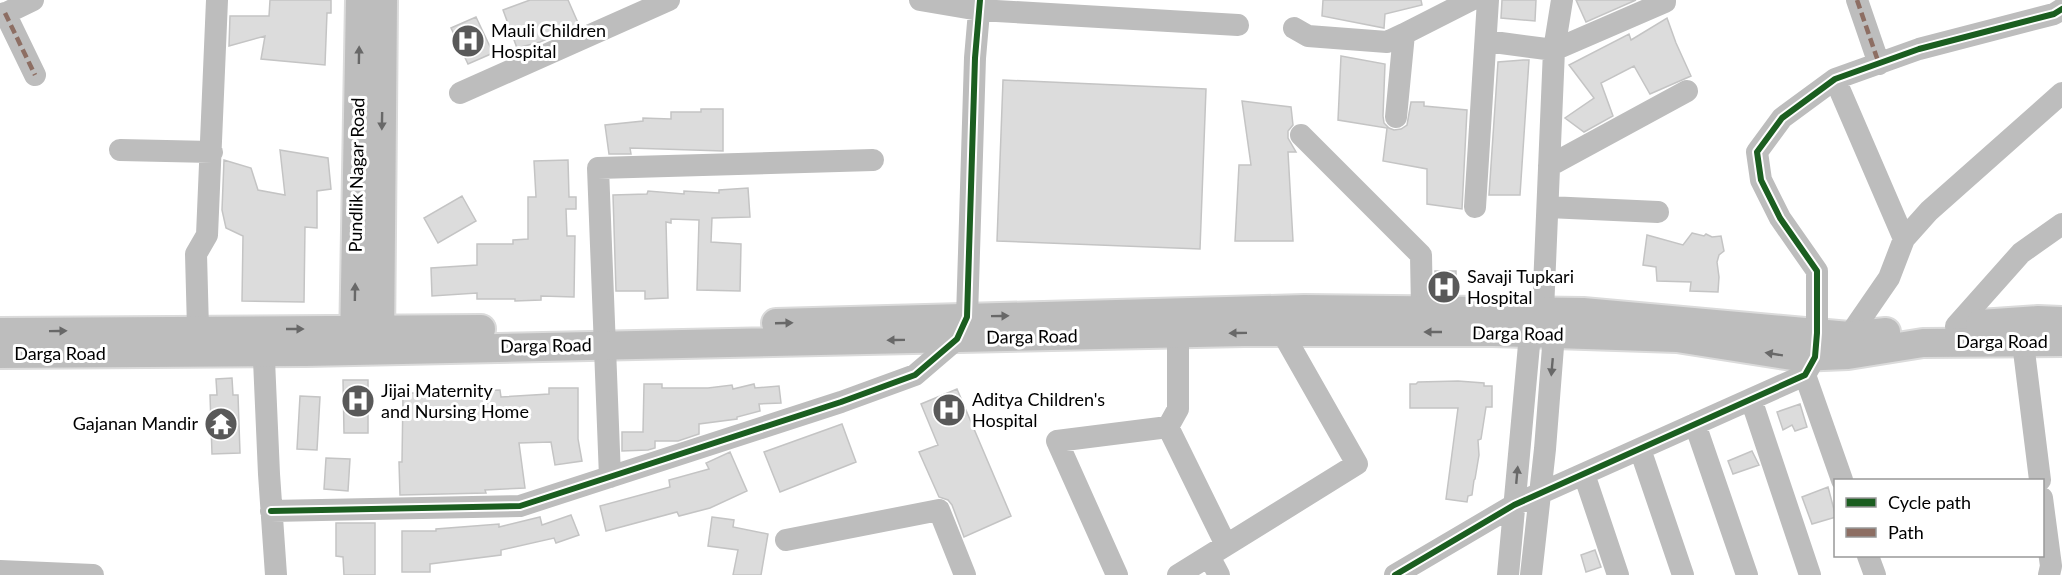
<svg xmlns="http://www.w3.org/2000/svg" width="2062" height="575" font-family="Lato,sans-serif">
	<rect width="100%" height="100%" fill="#fff"/>
	<path fill="#dcdcdc" stroke="#c4c4c4" stroke-width="1.5" d="M270,0H331V13H327L325,65L261,59L265,36L229,46L230,16H269Z
		M530,0H568L579,25L540,42L517,48L503,10Z
		M1323,0H1421L1422,5L1385,14L1384,28L1322,16Z
		M1502,0H1536L1535,21L1501,18Z
		M1576,0H1636L1586,22Z
		M476,17L493,53L468,64L451,28Z
		M1667,18L1676,43L1691,76L1650,94L1634,66L1601,83L1613,116L1584,132L1565,118L1594,98L1569,65L1629,34L1631,40Z
		M1341,56L1385,64L1383,116L1384,123L1389,128L1394,130L1401,129L1407,125L1411,102H1424V106L1467,110L1462,209L1427,204V169L1383,161L1387,128L1338,120Z
		M1523,60H1529L1520,195H1489L1498,62Z
		M1003,80L1206,89L1200,249L997,241Z
		M1242,101L1291,107L1293,125L1288,131V138L1296,152H1288L1293,241H1235L1239,165H1251Z
		M701,109H723V151L630,148L631,154H609L605,125L643,121V118L671,119V112H701Z
		M280,150L328,158L331,189L317,191V228L305,227L304,302L242,301L243,236L226,228L222,210L224,160L251,168L258,190L285,195Z
		M568,160L569,197H576V209H566L567,236H575L574,297L541,296V300L515,301V299H477V293L432,296L431,268L477,265V244H513V240L528,239V197H536L534,161Z
		M748,188L750,217L712,218L711,242L741,244L740,291L697,290L699,220L671,219V223L666,222L668,298L645,299V291H616L613,195L647,194L648,191L684,194V191L719,193V190Z
		M462,196L476,221L438,243L424,218Z
		M1692,233L1704,236L1706,234L1712,237L1721,236L1724,251L1719,255L1717,262L1719,277L1718,292L1690,291L1691,282L1657,281L1656,267L1643,265L1647,235L1683,245Z
		M1435,271H1456V294H1435Z
		M232,378L233,395H238L240,453L212,454L210,395H217L216,379Z
		M343,380H368V433H344Z
		M1458,381L1484,383V386H1492V407H1486L1481,439L1478,440L1479,455L1475,479L1474,480L1472,495L1468,496L1467,502L1446,499L1458,408H1410V384H1416L1418,382Z
		M644,384H662V388H708L732,385L733,389L754,384L755,388L779,386L781,403L759,404L760,411L737,417V419L699,424V434L678,441H655V448L648,450L622,451V432H643Z
		M549,388H578V439L582,461L555,465L551,442L519,443L525,488L485,490L486,493L400,495L399,462H402L403,393H441V390L465,389V391L500,390L501,397L549,394Z
		M957,389L1011,516L964,537L952,505L948,500L939,497L919,452L938,445L921,404Z
		M300,396L320,397L317,450L297,449Z
		M1800,404L1807,427L1795,431L1792,425L1783,430L1777,412Z
		M842,424L856,462L780,492L764,452Z
		M1752,451L1759,465L1733,474L1728,461Z
		M730,452L747,491L710,508L679,516L677,512L606,531L600,506L670,487L669,480L709,469L706,463Z
		M326,458L350,459L348,491L324,489Z
		M1828,487L1836,517L1812,524L1802,497Z
		M571,515L579,535L556,543L554,538L501,550V555L430,564V572H402V531H436V529L499,524V527L540,517L542,525Z
		M712,517L734,520L733,527L768,534L761,575H733L738,550L708,546Z
		M336,523H375V575H344L343,557L336,556Z
		M1595,550L1601,567L1586,572L1581,555Z"/>
	<g fill="none" stroke-linecap="round" stroke-linejoin="round">
		<defs>
			<path id="major" d="M776,323L1304,309L1583,312L1849,336L1886,332
				M1980,324L2038,320L2062,321
				M0,332L481,329
				M354,346L360,0
				M380,346L383,0
				M0,354L306,352L1244,332H1493L1677,338L1799,357L1848,355L1923,343L2062,342"/>
		</defs>
		<use href="#major" stroke="#dbdbdb" stroke-width="32"/>
		<path stroke="#bdbdbd" stroke-width="22" d="M920,0L979,10L1238,25
			M1857,0L1879,64
			M5,13L35,75
			M0,16L33,0
			M1294,28L1308,36L1387,42L1404,34
			M1486,41L1554,50L1665,2V0
			M1835,79L1904,239
			M460,93L669,0
			M1396,117L1404,34L1471,0
			M1301,135L1421,255L1422,310
			M120,150L212,152
			M1549,166L1687,91
			M1475,207L1488,0
			M1548,207L1658,212
			M1956,326L2021,253L2062,224
			M2021,327L2040,480
			M198,329L196,254L207,235L217,0
			M1849,336L1889,278L1904,239L1929,211L2062,93
			M263,337L269,474L276,575
			M1805,375L1842,480
			M1751,399L1810,575
			M1695,424L1747,575
			M1168,427L1178,409V334
			M1640,449L1683,575
			M1584,474L1618,575
			M610,477L598,168L873,160
			M2042,498L2051,566L2049,575
			M271,511L520,506L841,402L915,375L957,339L967,317L975,58L980,0
			M786,540L939,510L965,575
			M1209,556L1219,575
			M1868,556L1875,575
			M0,571L93,575
			M1117,575L1057,441L1168,427L1226,545
			M1178,575L1357,464L1282,332L1281,317
			M1395,575L1514,505L1805,375L1815,357L1817,333V271L1780,218L1761,180L1757,152L1782,118L1835,79L1919,49L2054,14L2062,9
			M1508,575L1530,334L1543,311L1554,50L1562,0
			M1531,575L1545,449L1554,334L1548,321"/>
		<use href="#major" stroke="#bdbdbd" stroke-width="28"/>
		<path stroke="#8d6e63" stroke-width="4.5" stroke-dasharray="9 4.5" stroke-linecap="butt" d="M1857,0L1879,64
			M5,13L35,75"/>
		<defs>
			<path id="cycleway" d="M271,511L520,506L841,402L915,375L957,339L967,317L975,58L980,0
				M1395,575L1514,505L1805,375L1815,357L1817,333V271L1780,218L1761,180L1757,152L1782,118L1835,79L1919,49L2054,14L2062,9"/>
		</defs>
		<use href="#cycleway" stroke="#fff" stroke-width="10"/>
		<use href="#cycleway" stroke="#1b5e20" stroke-width="6"/>
	</g>
	<defs><path id="oneway-solid" d="M-6-.8H1V-3.2L6.5 0L1 3.2V.8H-6Z" transform="scale(1.5)"/></defs>
	<g fill="#686868">
		<use href="#oneway-solid" transform="translate(359 55) rotate(-89)"/>
		<use href="#oneway-solid" transform="translate(382 121) rotate(91)"/>
		<use href="#oneway-solid" transform="translate(355 292) rotate(-89)"/>
		<use href="#oneway-solid" transform="translate(1000 316) rotate(-1)"/>
		<use href="#oneway-solid" transform="translate(784 323) rotate(-2)"/>
		<use href="#oneway-solid" transform="translate(295 329)"/>
		<use href="#oneway-solid" transform="translate(58 331) rotate(-1)"/>
		<use href="#oneway-solid" transform="translate(1433 332) rotate(-180)"/>
		<use href="#oneway-solid" transform="translate(1238 333) rotate(179)"/>
		<use href="#oneway-solid" transform="translate(896 340) rotate(179)"/>
		<use href="#oneway-solid" transform="translate(1774 354) rotate(-171)"/>
		<use href="#oneway-solid" transform="translate(1552 367) rotate(95)"/>
		<use href="#oneway-solid" transform="translate(1517 475) rotate(-85)"/>
	</g>
	<defs>
		<symbol id="hospital-disc" viewBox="-11 -11 22 22"><circle r="9.5" fill="#595959" stroke="#fff"/><path d="M-5-5h3v3.5h4V-5h3V5h-3V1.5h-4V5h-3Z" fill="#fff"/></symbol>
		<symbol id="temple-disc" viewBox="-11 -11 22 22"><circle r="9.5" fill="#595959" stroke="#fff"/><path d="M0-6L5-2H3V0L6.5 2.5H4V6H1.5V3h-3V6H-4V2.5H-6.5L-3 0V-2H-5Z" fill="#fff"/></symbol>
	</defs>
	<g fill-rule="evenodd">
		<use href="#hospital-disc" x="449" y="22" width="38" height="38"/>
		<use href="#hospital-disc" x="1425" y="268" width="38" height="38"/>
		<use href="#hospital-disc" x="339" y="382" width="38" height="38"/>
		<use href="#hospital-disc" x="930" y="391" width="38" height="38"/>
		<use href="#temple-disc" x="202" y="405" width="38" height="38"/>
	</g>
	<g text-anchor="middle" stroke-width="6" stroke-linejoin="round" paint-order="stroke">
		<g font-size="18" fill="#000" stroke="#fff" text-anchor="start">
			<text x="491" y="37">Mauli Children<tspan x="491" dy="21">Hospital</tspan></text>
			<text x="1467" y="283">Savaji Tupkari<tspan x="1467" dy="21">Hospital</tspan></text>
			<text x="381" y="397">Jijai Maternity<tspan x="381" dy="21">and Nursing Home</tspan></text>
			<text x="972" y="406">Aditya Children's<tspan x="972" dy="21">Hospital</tspan></text>
			<text x="198" y="430" text-anchor="end">Gajanan Mandir</text>
		</g>
		<g font-size="18" fill="#000" stroke="#fff">
			<text transform="translate(357 175) rotate(-89)" y="6">Pundlik Nagar Road</text>
			<text transform="translate(1518 334) rotate(1)" y="6">Darga Road</text>
			<text transform="translate(1032 337) rotate(-1)" y="6">Darga Road</text>
			<text x="2002" y="348">Darga Road</text>
			<text transform="translate(546 346) rotate(-1)" y="6">Darga Road</text>
			<text x="60" y="360">Darga Road</text>
		</g>
	</g>
	<rect x="1834" y="479" width="210" height="78" fill="#ffffff" stroke="#999999" stroke-width="1.5"/>
	<rect x="1846" y="498" width="30" height="9" fill="#1b5e20" stroke="#999999" stroke-width="1.5"/>
	<text x="1888" y="509" font-size="18" fill="#000000">Cycle path</text>
	<rect x="1846" y="528" width="30" height="9" fill="#8d6e63" stroke="#999999" stroke-width="1.5"/>
	<text x="1888" y="539" font-size="18" fill="#000000">Path</text>
</svg>
